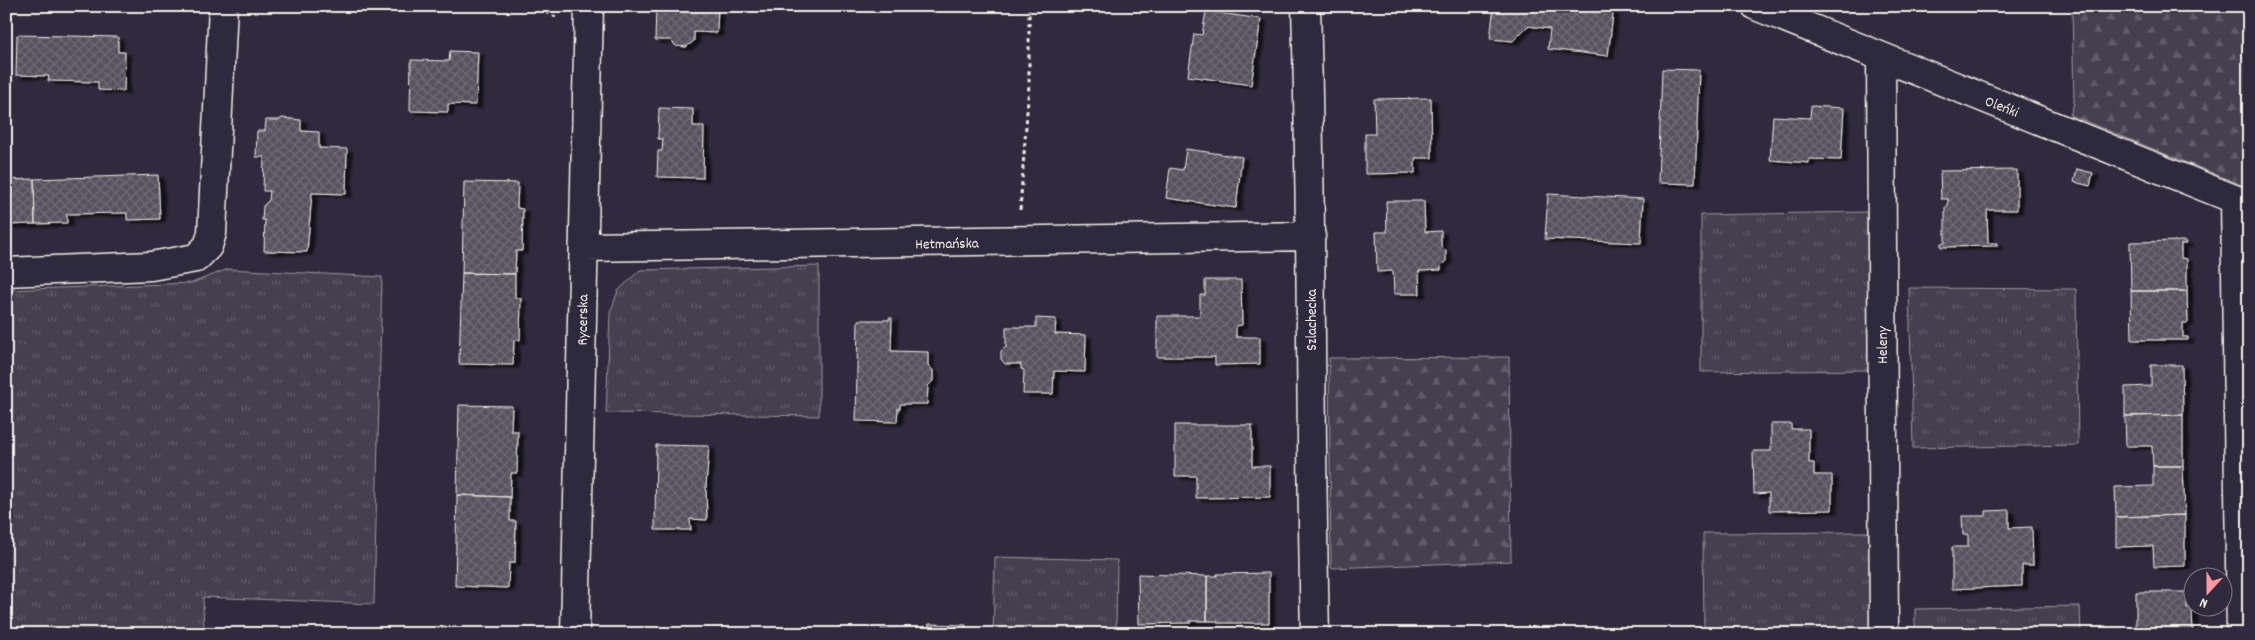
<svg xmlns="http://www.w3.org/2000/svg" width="2255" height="640" font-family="Dekko,sans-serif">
	<defs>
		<pattern id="grass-tufts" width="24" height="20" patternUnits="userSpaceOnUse" patternTransform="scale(1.25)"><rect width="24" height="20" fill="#454050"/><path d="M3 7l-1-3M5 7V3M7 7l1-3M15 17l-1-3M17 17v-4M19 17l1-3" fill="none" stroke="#605c69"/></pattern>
		<pattern id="forest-firs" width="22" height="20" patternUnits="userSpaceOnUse" patternTransform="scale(1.25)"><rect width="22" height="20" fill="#454050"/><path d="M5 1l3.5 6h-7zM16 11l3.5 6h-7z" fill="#605c69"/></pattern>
		<pattern id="building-cross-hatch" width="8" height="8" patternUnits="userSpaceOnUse" patternTransform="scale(1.25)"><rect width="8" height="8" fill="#56525f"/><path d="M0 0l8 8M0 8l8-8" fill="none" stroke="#6f6b76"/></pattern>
		<filter id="shadow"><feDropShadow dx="5.5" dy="3" stdDeviation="1" flood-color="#0009"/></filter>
	</defs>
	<rect width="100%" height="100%" fill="#2f2a3d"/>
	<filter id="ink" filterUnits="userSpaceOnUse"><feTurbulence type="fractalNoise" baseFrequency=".02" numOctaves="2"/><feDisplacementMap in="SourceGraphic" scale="10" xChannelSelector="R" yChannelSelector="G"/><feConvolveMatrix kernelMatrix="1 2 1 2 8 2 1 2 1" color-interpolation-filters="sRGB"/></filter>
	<g filter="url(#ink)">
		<path fill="url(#grass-tufts)" stroke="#9c989c" d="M1867,212L1869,370L1701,372V215Z
			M819,266V416L606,413L610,313L618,291L640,270Z
			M228,269L382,277L374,604L203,597L204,634H6V290L192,283Z
			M1909,288L2076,289L2078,445L1913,448Z
			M1871,532L1872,634H1704L1703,533Z
			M995,557L1117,560L1116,634H993Z
			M2080,606L2081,634H1915V609Z"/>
		<path fill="url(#forest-firs)" stroke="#9c989c" d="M2072,6H2249V188L2070,115L2074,103Z
			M1509,357L1511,561L1331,568L1329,358Z"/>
		<path fill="url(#building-cross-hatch)" stroke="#f4f1e8" filter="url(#shadow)" d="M656,6H718L717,33L694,32V41L686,47L676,46L670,40H655Z
			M1494,6H1614L1608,56L1548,49L1550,29L1528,26L1513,41L1490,39Z
			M1899,6H1925V9H1899Z
			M1206,11L1261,19L1251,85L1188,76L1194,34L1202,35Z
			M17,35L118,37V52H125L124,91L98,90V82L48,81L49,76L16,75Z
			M450,51L478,52L476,105L448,104V112L410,111L411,60L449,61Z
			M1662,69L1699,70L1695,184L1658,183Z
			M1431,98L1432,158H1415V173L1365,174V134H1375L1374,99Z
			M1811,106L1844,108L1841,160L1809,159V163L1770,160L1773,116L1810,118Z
			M659,108L693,109V126H704L703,178L657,177L658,151H662L663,139H658Z
			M282,118L301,120V131L319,132V148L347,149L346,194L312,193L307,252L264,251L265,220H262L263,206L269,200L270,191H263L264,157H256L257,131H265L266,120H279Z
			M1186,149L1242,157L1236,208L1166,198L1170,168L1183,170Z
			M2077,169L2093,173L2090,186L2074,182Z
			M2017,170V210H1987L1988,243H1997V246L1941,247V243H1945V207H1948V199H1941L1940,171Z
			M158,175L160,219L127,220V213L67,214V223L35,224L34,179Z
			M34,179L35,224L6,225V180Z
			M464,182L518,183L517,208L523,209L522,251H516L515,274L462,273Z
			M1548,194L1643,199L1641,243L1545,239Z
			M1386,201H1424L1425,232L1441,231V246L1446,251V261L1441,266V270L1419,271L1420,294H1394L1393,271L1377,272L1376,232H1387Z
			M2186,241L2187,244H2181V258L2187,259V291H2131L2130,242Z
			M462,273L515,274V298H521L520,340H514L513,365L459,364Z
			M1205,280H1241L1242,325L1236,326V337H1260V364L1215,365V357H1157V316H1200V295H1205Z
			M2131,291H2187L2188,323H2183V337H2188V340H2132Z
			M889,318H892L891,351L928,352V365L933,370V381L928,386L927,404H900V409L898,408L897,422L856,421L858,320H889Z
			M1036,318L1056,319L1055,334L1086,335L1085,372L1054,371L1053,394H1023L1024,370L1021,369V364H1005L1001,359V351L1006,347V327H1036Z
			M2151,365H2182L2183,415L2125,416V387L2151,386Z
			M459,405L512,406L511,431H518L517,473H511L510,497L457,495Z
			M2183,415V466H2153L2152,446H2126L2125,416Z
			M1771,424H1791V429H1809V463H1814V475H1832V510L1769,511V493L1754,494L1753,451H1771Z
			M1175,425H1252V466H1270V497L1196,498V476H1175Z
			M656,445L709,446L706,487L707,520L690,519L691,530H655Z
			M2153,466H2183L2185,515L2116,517L2115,487L2153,486Z
			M457,495L510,497V521H516L515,563H509L508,588L455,586Z
			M2009,510V528L2032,527L2033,565H2022V586L1952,589V547H1968V534L1963,535L1962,516H1986V511Z
			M2185,515V566L2154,567L2153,546L2116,547V517Z
			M1269,573V623H1218V621H1207V576H1217V574Z
			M1138,574L1207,576V621H1190L1191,623L1139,624Z
			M2136,592H2192V594H2187V608H2192L2193,634H2136Z
			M929,624L966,625V634H881V629L928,630Z"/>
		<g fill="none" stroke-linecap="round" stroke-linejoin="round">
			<defs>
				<path id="minor" d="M1306,6C1312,215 1310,425 1315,634
					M1756,6L2249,205
					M1881,57L1884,634
					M2235,200L2241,634
					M584,247L1311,236
					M6,272L151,266L196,258L208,246L212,233L223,6
					M575,634L589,6"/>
			</defs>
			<use href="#minor" stroke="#f4f1e8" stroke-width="31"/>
			<path stroke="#f4f1e8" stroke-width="3" stroke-dasharray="4 4" stroke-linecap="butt" d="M544,6L543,11L556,17
				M1020,210L1029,84V6"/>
			<use href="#minor" stroke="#2f2a3d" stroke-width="28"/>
		</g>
	</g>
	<g text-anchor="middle" stroke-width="4" stroke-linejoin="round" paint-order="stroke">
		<g font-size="15" fill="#f4f1e8" stroke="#2f2a3d">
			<text transform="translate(2002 106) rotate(22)" y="5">Oleńki</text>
			<text transform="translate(947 243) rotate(-1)" y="5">Hetmańska</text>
			<text transform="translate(582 320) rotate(-89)" y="5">Rycerska</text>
			<text transform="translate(1311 320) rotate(-90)" y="5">Szlachecka</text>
			<text transform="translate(1882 345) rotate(-90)" y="5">Heleny</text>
		</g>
	</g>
	<rect width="2255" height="640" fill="none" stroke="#2f2a3d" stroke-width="25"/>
	<rect x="12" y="12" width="2230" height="615" fill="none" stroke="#f4f1e8" stroke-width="2" filter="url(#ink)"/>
	<g transform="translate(2208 592) rotate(201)"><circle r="24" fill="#2f2a3d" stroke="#7e7a81"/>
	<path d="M0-4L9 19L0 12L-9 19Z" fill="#ff9aa2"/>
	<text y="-8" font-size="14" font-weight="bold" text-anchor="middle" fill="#f4f1e8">N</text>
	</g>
</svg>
